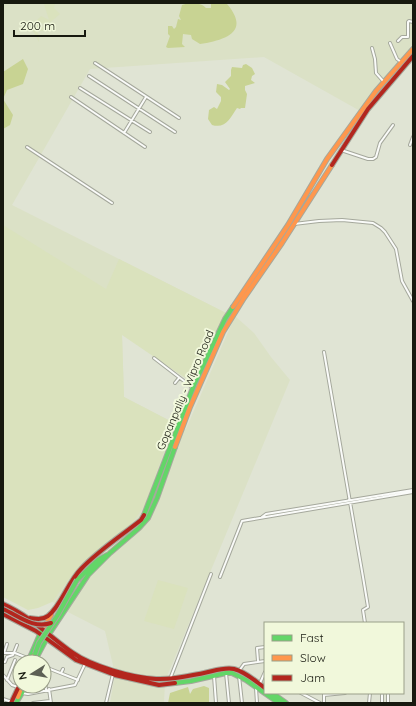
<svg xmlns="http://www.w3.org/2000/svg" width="416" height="706" font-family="Quicksand,sans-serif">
	<rect width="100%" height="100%" fill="#e0e4d4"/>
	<path fill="#dbe1c6" d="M3,3H413V49L362,112L264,57L90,69L12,205L226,313L122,335L124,397L186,429L235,316L254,333L271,357L290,380L165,681L164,703H110L115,674L105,631L68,612L3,569Z"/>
	<path fill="#dae2bd" d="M41,3H55L54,8L60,14L47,25L41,23L40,26L44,28L43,31L37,30L39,37V42L32,29L28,31L27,30L36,26L37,20L41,16L49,20L44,4Z
		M3,225L106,289L119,259L226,313L194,384L122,335L124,397L174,423L145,505L132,523L88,558L75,571L52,602L38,608L28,610L3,597Z
		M158,580L188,588L174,629L144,621Z"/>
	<path fill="#c8d393" d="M189,3C195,3 201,3 206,8H211V3L227,4C251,32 225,40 200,44L192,39L191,35L183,34L182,44L185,47L168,48L166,47L170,36L168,34V26H172L174,29L176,27L178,19L181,20L179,16L182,5Z
		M23,59L28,69L23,84L7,90L3,99V72Z
		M246,64L252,68L255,74L252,76L251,80L255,83L245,86V90L247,94L245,108H241L240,109L237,108C230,118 226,129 212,125L208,119L209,110L214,107L217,109L221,101V97L216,92L217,84L222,85L229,90L230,89L225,82L231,76V70L232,67L242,68L243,65Z
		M3,99L13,115L10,125L3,129Z
		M204,686L209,688V703H168L170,693L188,687L190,694L193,689Z"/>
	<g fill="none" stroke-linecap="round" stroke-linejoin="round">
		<defs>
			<path id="street" d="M398,41L402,37H408V22L409,21L413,22
				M390,43L397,59L401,62
				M372,48L375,59L376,73L384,82
				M95,63L179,118
				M89,76L175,132
				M80,88L150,132
				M71,97L145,147
				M124,133L146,97
				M410,145L413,137
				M27,147L112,203
				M341,150L368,159H373L376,157L380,143L393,125
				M294,224L319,221L342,220L373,223L381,228L385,232L396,249L402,281L413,301
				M324,352L363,577L368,607L363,610L365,623
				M154,358L193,388
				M175,383L179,378
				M262,517L266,514L413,490
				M220,577L242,521L413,492
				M3,653H15L30,659
				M4,653L7,644
				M258,661L257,648L265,647
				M3,662H5L7,657L13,655L17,645
				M44,665L50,669L78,680
				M44,665L46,690
				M239,671L244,664L265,661
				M61,673L63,669
				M226,673L229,703
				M3,675L12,685L18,687
				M214,676L216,703
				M239,676L242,703
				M170,679L211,574
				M7,680L15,660
				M260,683L265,672
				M256,688L257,703
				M49,689L51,703
				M22,693L28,694L75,685L85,664
				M301,693L320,703
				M324,695L345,693
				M3,699L12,702
				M33,703L50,701
				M106,703L113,674
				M324,703V693
				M369,703L370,693
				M382,703V695
				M388,703V693"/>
			<path id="fast" d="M144,515L194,385L225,319L233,307
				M77,580L98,560L107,555
				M28,662L41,632
				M34,662L49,634L88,575L110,553L139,528L148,518L157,498L175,447
				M175,683L191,681L226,673H232L246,680L279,703
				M272,693L286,703
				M16,703L26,686"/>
			<path id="slow" d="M233,307L288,225L327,159L376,91L413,49
				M175,447L190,407L223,332L244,298L282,243L332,165
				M45,626L51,615
				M31,662L35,654
				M18,697L22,686"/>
			<path id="jam" d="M332,165L368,109L413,56
				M3,604C30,616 49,636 73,653C91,666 133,678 156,679C172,680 188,676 204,673C214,671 224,667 234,669C246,672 255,681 265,688
				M3,614L36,631L76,660L115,675L159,685L175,683
				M30,618C37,619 42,620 48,616C61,606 68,582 81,569C99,550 121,536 141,520L144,515
				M11,703L20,684"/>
		</defs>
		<use href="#street" stroke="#a5a89c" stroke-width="4"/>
		<use href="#fast" stroke="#a5a89c" stroke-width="6"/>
		<use href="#slow" stroke="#a5a89c" stroke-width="6"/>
		<use href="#jam" stroke="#a5a89c" stroke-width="6"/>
		<use href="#street" stroke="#fafbf9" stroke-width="2"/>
		<use href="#fast" stroke="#63d668" stroke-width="4"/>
		<use href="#slow" stroke="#ff974d" stroke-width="4"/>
		<use href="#jam" stroke="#b3261e" stroke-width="4"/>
		<defs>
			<path id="fast-bridge" d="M35,654L39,643L57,616L77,580"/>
			<path id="jam-bridge" d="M3,609C19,616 33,629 51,623"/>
		</defs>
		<use href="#fast-bridge" stroke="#a5a89c" stroke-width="6" stroke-linecap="butt"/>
		<use href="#jam-bridge" stroke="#a5a89c" stroke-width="6" stroke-linecap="butt"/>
		<use href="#fast-bridge" stroke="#63d668" stroke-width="4"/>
		<use href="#jam-bridge" stroke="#b3261e" stroke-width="4"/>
	</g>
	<g text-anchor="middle" stroke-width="4" stroke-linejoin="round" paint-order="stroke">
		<g font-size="11" fill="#17190f" stroke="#f1f8db">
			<text transform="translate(185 390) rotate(-67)" y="4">Gopanpally - Wipro Road</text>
		</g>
	</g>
	<rect width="416" height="706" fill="none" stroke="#17190f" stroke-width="8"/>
	<rect x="264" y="622" width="140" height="72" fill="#f1f8db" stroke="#9a9f89"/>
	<rect x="272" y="635" width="20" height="6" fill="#63d668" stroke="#9a9f89"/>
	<text x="300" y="642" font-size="12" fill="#17190f">Fast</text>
	<rect x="272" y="655" width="20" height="6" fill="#ff974d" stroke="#9a9f89"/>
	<text x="300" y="662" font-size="12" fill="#17190f">Slow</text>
	<rect x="272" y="675" width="20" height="6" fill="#b3261e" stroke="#9a9f89"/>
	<text x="300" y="682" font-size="12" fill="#17190f">Jam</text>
	<g transform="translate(32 674) rotate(259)"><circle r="19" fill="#f1f8db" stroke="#9a9f89"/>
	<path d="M0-3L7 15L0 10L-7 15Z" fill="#5d6054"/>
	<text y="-6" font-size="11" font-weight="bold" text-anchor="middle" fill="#17190f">N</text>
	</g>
	<path d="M14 30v6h71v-6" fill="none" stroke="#17190f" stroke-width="2"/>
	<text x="20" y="30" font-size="12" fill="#17190f" stroke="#f1f8db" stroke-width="3" paint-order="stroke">200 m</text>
</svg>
